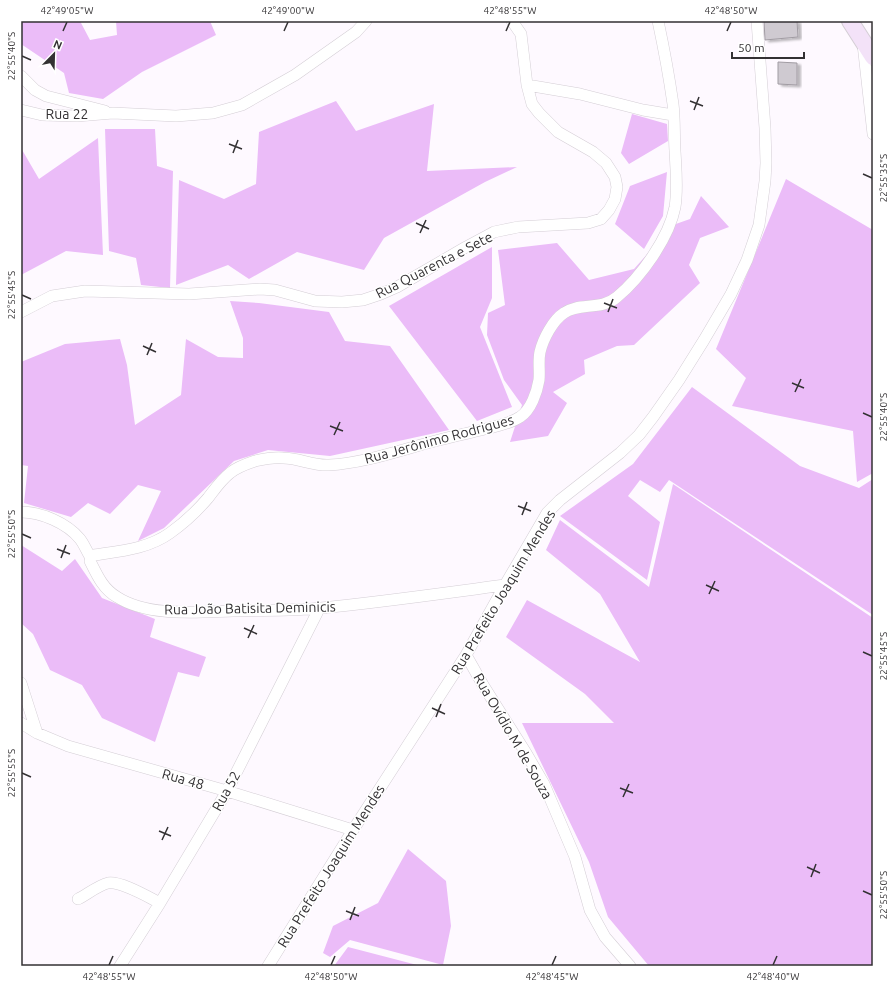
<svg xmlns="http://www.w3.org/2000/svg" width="894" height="987" font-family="Ubuntu,sans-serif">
	<defs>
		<filter id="shadow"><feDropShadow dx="3.5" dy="2" stdDeviation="1" flood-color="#0004"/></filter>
	</defs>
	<rect width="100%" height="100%" fill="#fef9ff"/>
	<path fill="#ebbcf8" d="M21,21H80L90,40L117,35L116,21H210L216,35L142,72L103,99L69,93L64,73L21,44Z
		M336,101L356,131L434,104L427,171L517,167L485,182L384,238L364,270L297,252L249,279L228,265L176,285L179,180L224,199L256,184L259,132Z
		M632,114L667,124L668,141L629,164L621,153Z
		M105,129H155L157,166L173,171L170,288L141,285L136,258L109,251Z
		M98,138L103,255L66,251L21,275V148L39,179Z
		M667,172L663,216L644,249L615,224L630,186Z
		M786,179L873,230V473L857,482L853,431L732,406L746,378L716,349Z
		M701,196L729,227L700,238L689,265L700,283L634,345L617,346L584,360L585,374L553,392L567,403L548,436L510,442L522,405L504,380L487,335L488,313L505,305L498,250L557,243L589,280L634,269L673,225L690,219Z
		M492,247V298L480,327L512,407L477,421L389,306Z
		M230,301L259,303L329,312L345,341L390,346L449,430L330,456L268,450L234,461L164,528L138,541L161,491L138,485L110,514L88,503L71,517L24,503L28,466L21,465V362L65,344L120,339L127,365L135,425L181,395L186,339L218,357L243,358V338Z
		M692,387L800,466L859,488L873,479V615L669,480L660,492L640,480L628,496L660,522L647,580L560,516L633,464Z
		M673,484L873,618V966H649L608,917L589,862L522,723H614L585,694L506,637L527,600L640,662L600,594L546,550L560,520L649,587Z
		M21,545L62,571L75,559L102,598L155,619L150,637L206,657L199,677L178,672L155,742L102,718L82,685L50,670L33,634L21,623Z
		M408,849L446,881L451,926L443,965L350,940L330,957L323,953L333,926L378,903Z
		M348,947L421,966H334Z"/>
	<path fill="#cfcad1" stroke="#a19ca3" filter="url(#shadow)" d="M764,21H797L798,37L765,40Z
		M778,62L797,63V85L778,84Z"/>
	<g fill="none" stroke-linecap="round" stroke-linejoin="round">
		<defs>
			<path id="street" d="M863,44L873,134
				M21,76L35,90L46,96L105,111
				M527,85L580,94L643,110L673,115
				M21,110L42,115L77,116L113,113L176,116L213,113L242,105L295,75L356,32L366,21
				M21,312L52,296L85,291L189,294L260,289L275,290L315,301L342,302L363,300L381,294L397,287L466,247L494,232L518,227L588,223L601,219L609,210L615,199L617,187L615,177L606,163L593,152L558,132L539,113L532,104L527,85L521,34L512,21
				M21,512C41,512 67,523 80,539C84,544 87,552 91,558L90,561C97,575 103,589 117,597C148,617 197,612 233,611C262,610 292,611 321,608C382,602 444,593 505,585
				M91,558L94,555C120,551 148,549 170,533C184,523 197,511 208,498C215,489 221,480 230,473C237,467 246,464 255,461C264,459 274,457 283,458C299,458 313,466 329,465C366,463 403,449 439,440C454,436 469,433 485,429C496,426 510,424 520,417C531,410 537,392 539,380C540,371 538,361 540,352C543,339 553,320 564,313C579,302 601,311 617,297C641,277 669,238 675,207C678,189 676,170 675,151C674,136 675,120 673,104C669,76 664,49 658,21
				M466,655L483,685L526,753L544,784L575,857L590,910L605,937L630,966
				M21,683L37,733
				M21,723L37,733L68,746L227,791L353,830
				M78,899C86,895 99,885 108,883C121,881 148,897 160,903
				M120,966L160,903L227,791L319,609
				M268,966L353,830L466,655L505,585L547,513L560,500L620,453L639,435L653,417L679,380L704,340L731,294L747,260L759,225L765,181L766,163L765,128L757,21"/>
			<path id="secondary" d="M850,21L873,57"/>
		</defs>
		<use href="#street" stroke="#d4ced5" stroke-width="12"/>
		<use href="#secondary" stroke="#d4ced5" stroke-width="18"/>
		<use href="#street" stroke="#fff" stroke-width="11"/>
		<use href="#secondary" stroke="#f3e2f8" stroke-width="16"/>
	</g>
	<path fill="none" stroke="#333133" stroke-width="1.5" d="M63,31L67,22M284,31L288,22M506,31L510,22M727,31L731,22M22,56L31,60M690,101L703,106M694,110L699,97M229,144L242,149M233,153L238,140M863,174L872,178M416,223L429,229M420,233L426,220M22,295L31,299M604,303L617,308M608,312L613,299M143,346L156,352M147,355L152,343M792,383L804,388M795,392L801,379M863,413L872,417M330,426L343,431M334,435L340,422M518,506L531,511M522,515L527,502M22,534L31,538M57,549L70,554M61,558L66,545M706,585L719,591M709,594L715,581M244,628L257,634M248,638L254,625M863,652L872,656M432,708L445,714M436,717L441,704M22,773L31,777M620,788L633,793M623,797L629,784M159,831L171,836M162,840L168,827M807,867L820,873M811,877L816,864M863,891L872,895M346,911L359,916M350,920L355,907M109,965L113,956M331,965L335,956M552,965L556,956M773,965L777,956"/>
	<g text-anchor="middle" stroke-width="3" stroke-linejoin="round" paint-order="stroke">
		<g font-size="14" fill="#333133" stroke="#fff">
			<text x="67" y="119">Rua 22</text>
			<text transform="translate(434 265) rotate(-27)" y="5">Rua Quarenta e Sete</text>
			<text transform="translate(439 439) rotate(-15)" y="5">Rua Jerônimo Rodrigues</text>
			<text transform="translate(503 592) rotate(-59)" y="5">Rua Prefeito Joaquim Mendes</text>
			<text transform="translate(250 608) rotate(-1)" y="5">Rua João Batisita Deminicis</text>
			<text transform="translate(513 736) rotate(60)" y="5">Rua Ovídio M de Souza</text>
			<text transform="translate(183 779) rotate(16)" y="5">Rua 48</text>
			<text transform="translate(226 791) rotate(-61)" y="5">Rua 52</text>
			<text transform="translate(331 866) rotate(-58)" y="5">Rua Prefeito Joaquim Mendes</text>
		</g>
	</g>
	<rect width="894" height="987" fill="none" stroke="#ffffff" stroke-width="44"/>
	<g transform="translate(54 54) rotate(23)" stroke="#ffffff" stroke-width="3" paint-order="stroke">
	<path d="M0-3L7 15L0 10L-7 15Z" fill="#333133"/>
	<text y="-6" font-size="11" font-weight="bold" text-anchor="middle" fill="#333133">N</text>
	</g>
	<path d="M732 52v6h72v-6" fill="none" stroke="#333133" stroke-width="2"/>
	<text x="738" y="52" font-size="12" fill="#333133" stroke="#ffffff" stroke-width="3" paint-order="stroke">50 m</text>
	<rect x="22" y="22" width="850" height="943" fill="none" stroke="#333133" stroke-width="1.5"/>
	<g font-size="10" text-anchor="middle" fill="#333133">
		<text x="67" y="14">42°49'05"W</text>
		<text x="288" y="14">42°49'00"W</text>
		<text x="510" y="14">42°48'55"W</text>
		<text x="731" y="14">42°48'50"W</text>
		<text transform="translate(11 56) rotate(-90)" y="4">22°55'40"S</text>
		<text transform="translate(883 178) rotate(-90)" y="4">22°55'35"S</text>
		<text transform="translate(11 295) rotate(-90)" y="4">22°55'45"S</text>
		<text transform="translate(883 417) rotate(-90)" y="4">22°55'40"S</text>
		<text transform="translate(11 534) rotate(-90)" y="4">22°55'50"S</text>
		<text transform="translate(883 656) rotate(-90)" y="4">22°55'45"S</text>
		<text transform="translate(11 773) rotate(-90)" y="4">22°55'55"S</text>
		<text transform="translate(883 895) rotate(-90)" y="4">22°55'50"S</text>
		<text x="109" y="980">42°48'55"W</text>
		<text x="331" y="980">42°48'50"W</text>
		<text x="552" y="980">42°48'45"W</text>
		<text x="773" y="980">42°48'40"W</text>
	</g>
</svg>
